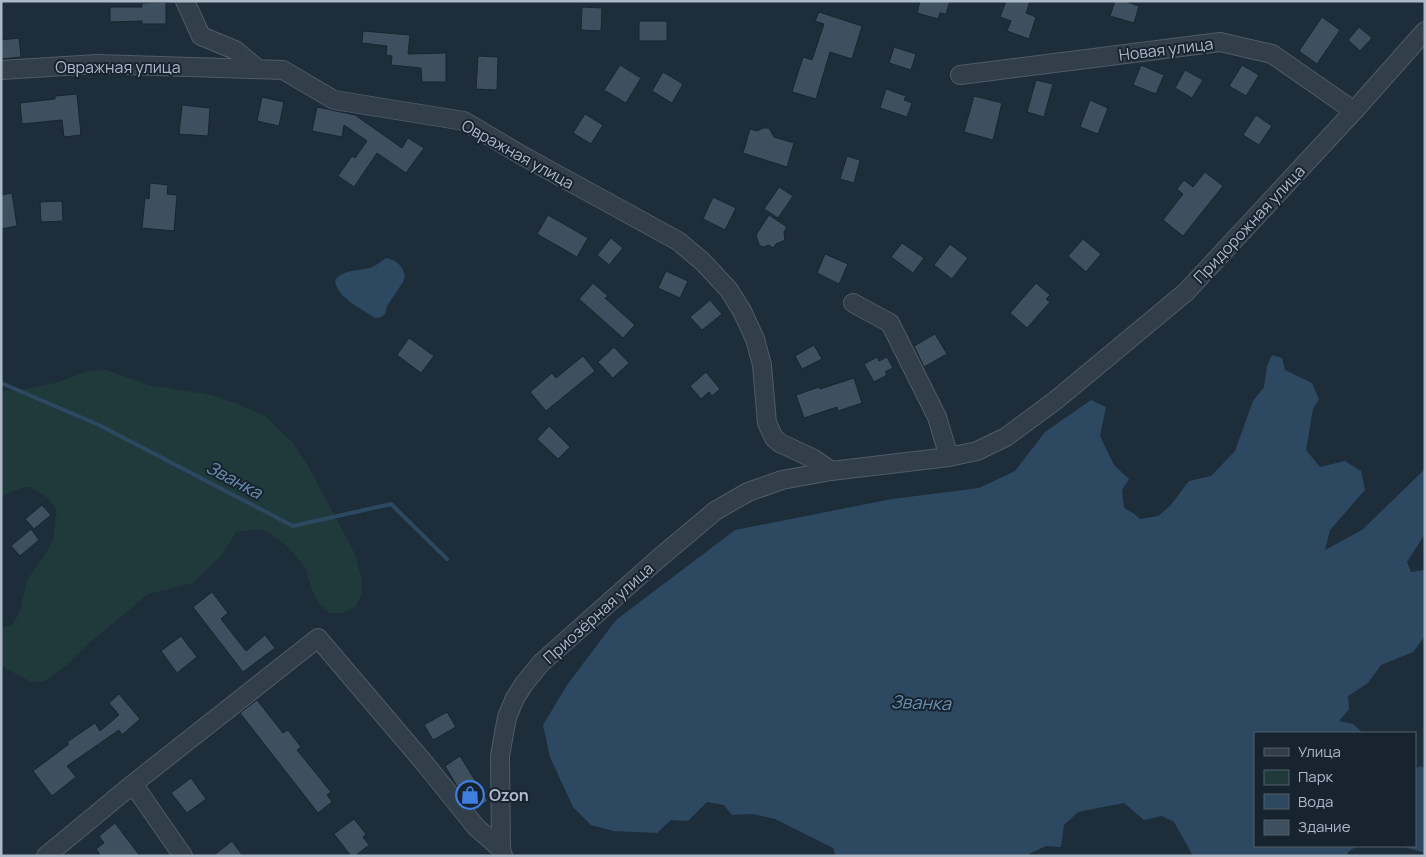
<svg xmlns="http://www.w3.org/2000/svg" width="1426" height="857" font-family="Manrope,sans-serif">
	<rect width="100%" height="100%" fill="#1e2d3a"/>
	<path fill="#203a3b" d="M92,370H107L148,385L212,395L238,404L265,416L292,442L307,464L355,554L362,581V594L356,606L343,613H329L319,603L312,590L305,567L286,545L263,529L236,532L222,555L193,583L148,594L87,645L67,665L44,681L31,682L7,669L1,665V627L11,626L19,614L27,580L47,552L53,539L57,511L49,499L30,487H23L1,496V391L25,389L55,383Z"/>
	<path fill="#2d4861" d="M386,258C397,260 402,265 405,276L403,282L387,306L385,314L381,317L375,318C361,308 338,299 335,281C343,268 359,272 372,267C377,265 381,261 386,258Z
		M1272,355L1282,358L1285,370L1312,383L1319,399L1313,409L1306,450L1320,467L1345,461L1361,471L1365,490L1330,530L1325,550L1362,530L1425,469V534L1407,562L1411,572L1425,570V636L1413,652L1381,665L1368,683L1348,696L1349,709L1339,721L1353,724L1363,733H1255V846H1357L1348,852L1347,856H1193L1174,822L1162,816L1144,820L1124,803L1078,812L1064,825L1061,847L1046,846L1029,854V856H836L833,848L775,819L753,814L732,815L724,805L707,802L688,821L671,820L657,833L613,831L591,825L573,807L550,757L543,725L567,685L616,620L735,530L892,499L979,488L1015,471L1045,432L1091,400L1106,407L1100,436L1114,465L1129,479L1122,490L1124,508L1133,513L1140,519L1158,516L1170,506L1189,481L1211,476L1235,451L1253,401L1264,387L1267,366Z
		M1420,766L1425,768V853L1401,846H1415V769Z"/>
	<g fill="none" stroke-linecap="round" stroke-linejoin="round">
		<path stroke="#2d4861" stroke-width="4" d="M1,383L99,425L293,526L391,504L447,559"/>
	</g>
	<path fill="#3e4f5f" stroke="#192530" d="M920,1H950L946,14L940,13L938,19L917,13Z
		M1006,1H1030L1026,13L1036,17L1029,39L1007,31L1011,21L1000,17Z
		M1115,1H1124L1139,6L1134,23L1110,16Z
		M166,2V24H142V21L110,22V7H142V3Z
		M582,7L602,8L601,31L581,30Z
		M819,12L862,26L852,59L830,52L816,99L792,92L803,57L812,60L824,24L815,21Z
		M1322,17L1340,30L1317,64L1299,51Z
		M639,21H667V41H639Z
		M1359,27L1372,38L1360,51L1348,40Z
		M363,31L410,35L408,54L446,53V82H422L421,68L391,65L392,56L386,55L387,46L362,43Z
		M19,38L21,57L1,59V40Z
		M894,47L916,54L911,70L889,63Z
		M478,56L498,57L497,90L476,89Z
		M620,65L641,78L626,103L604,90Z
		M1141,65L1164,75L1156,94L1133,85Z
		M1242,65L1259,75L1246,96L1229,86Z
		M1185,70L1203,80L1192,98L1175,88Z
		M663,72L683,84L672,103L652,91Z
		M1036,80L1053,84L1044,117L1027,112Z
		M886,89L906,96L904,100L912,103L907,117L880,108Z
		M77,94L81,135L64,137L62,120L22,124L20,103L55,99V96Z
		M974,96L1002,103L993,140L964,132Z
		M262,97L284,102L279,126L257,121Z
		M1090,100L1108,108L1098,134L1080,127Z
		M182,105L210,108L208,136L179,134Z
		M317,107L355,115L402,148L408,138L424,148L406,173L377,153L354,187L338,176L352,156L355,158L367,141L344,125L342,137L312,131Z
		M585,114L603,125L591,144L573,133Z
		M1256,115L1272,126L1259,145L1243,135Z
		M763,128H769L774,137L794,143L787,167L743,153L750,129L757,131Z
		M847,156L860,160L854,183L840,179Z
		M1205,172L1223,186L1183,236L1163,220L1183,194L1177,189L1184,180L1193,187Z
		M150,183L168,185L167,194L177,195L174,231L142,228L145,198L149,199Z
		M779,187L793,196L778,218L764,209Z
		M12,193L17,226L1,229V195Z
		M713,197L736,208L725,230L703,219Z
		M62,201L63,221L41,222L40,202Z
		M548,215L588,238L577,257L537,234Z
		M769,215L787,227L784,232L785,240L776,244L773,248L769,245L763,247L759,245L756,235Z
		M611,238L623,248L609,265L597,255Z
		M1083,239L1101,254L1086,272L1068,256Z
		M902,243L924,258L913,273L891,257Z
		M950,244L968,258L952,279L934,265Z
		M825,254L848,264L839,284L817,273Z
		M666,271L688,281L680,298L658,288Z
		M593,283L608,296L605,298L635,325L623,338L579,299Z
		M1036,283L1050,295L1046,299L1050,302L1027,328L1010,313Z
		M710,300L722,314L702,330L690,317Z
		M935,334L947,354L924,367L914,346Z
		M409,338L434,356L421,373L397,355Z
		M814,345L822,359L802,369L795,356Z
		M614,347L629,363L613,378L598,362Z
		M583,356L595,371L546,411L530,392L552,373L556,378Z
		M877,357L879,361L887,357L893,368L885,372L887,375L874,382L864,364Z
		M706,372L720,389L712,396L709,392L701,399L690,386Z
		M854,378L862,403L838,411L837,407L804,418L796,395L819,387L820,389Z
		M549,426L570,447L558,459L537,439Z
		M42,505L51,515L34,529L25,519Z
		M31,529L39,540L20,556L11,546Z
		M212,592L228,613L221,619L246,651L265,635L275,648L243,672L193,607Z
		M181,636L197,657L177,673L161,651Z
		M119,694L140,719L122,735L119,730L67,766L76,777L52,796L33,771L69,744L67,742L95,723L100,731L119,715L109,703Z
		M257,700L283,733L288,730L301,747L297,750L331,792L327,795L332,802L318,813L240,713Z
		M447,712L456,727L433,740L424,725Z
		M460,756L488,801L475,809L460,791L445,766Z
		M191,778L206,799L187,813L171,793Z
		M354,819L366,834L363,837L369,845L355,856H351L334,834Z
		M115,823L140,856H101L96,849L104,843L99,836Z
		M232,841L243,856H213Z"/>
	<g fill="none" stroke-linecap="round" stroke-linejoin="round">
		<defs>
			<path id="minor" d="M185,1L201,36L235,50L258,69
				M1,70L97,64L283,70L334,100L464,121L523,156L678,241L703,262L729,290L742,311L755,339L762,365L767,423L774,438L780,443L814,459L831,471
				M960,75L1220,42L1272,54L1354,111
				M853,303L890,323L937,417L949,457
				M133,784L183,856
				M46,856L133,784L318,638L426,765L476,827L501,849
				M503,856L501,849L500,756L507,717L515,698L524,684L541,663L658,559L715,511L748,492L782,480L831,471L949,457L977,451L1006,437L1056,400L1186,292L1354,111L1425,31"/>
		</defs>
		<use href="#minor" stroke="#4f5c68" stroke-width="20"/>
		<use href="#minor" stroke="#323e4a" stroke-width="18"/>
	</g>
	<defs>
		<symbol id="shop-ring" viewBox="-11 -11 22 22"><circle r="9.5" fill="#17232e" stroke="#3f7fe0" stroke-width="1.5"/><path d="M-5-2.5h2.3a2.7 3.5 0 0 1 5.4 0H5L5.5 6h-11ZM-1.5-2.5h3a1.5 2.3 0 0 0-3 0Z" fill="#3f7fe0"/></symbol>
	</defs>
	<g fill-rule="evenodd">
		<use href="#shop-ring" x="454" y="779" width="32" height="32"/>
	</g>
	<g text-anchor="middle" stroke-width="4" stroke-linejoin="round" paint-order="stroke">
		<g font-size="16" fill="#acb9c7" stroke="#17232e">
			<text transform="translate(1166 49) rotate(-7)" y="6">Новая улица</text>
			<text x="118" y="73">Овражная улица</text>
			<text transform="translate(518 154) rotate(29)" y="6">Овражная улица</text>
			<text transform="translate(1249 224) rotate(-47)" y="6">Придорожная улица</text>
			<text transform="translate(598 613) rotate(-42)" y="6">Приозёрная улица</text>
		</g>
		<g font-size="16" font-weight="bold" fill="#acb9c7" stroke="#17232e" text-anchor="start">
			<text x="489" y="801">Ozon</text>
		</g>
		<g font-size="18" font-style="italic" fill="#688dae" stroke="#17232e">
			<text transform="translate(234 480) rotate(28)" y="6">Званка</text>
			<text transform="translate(921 703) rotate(2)" y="6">Званка</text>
		</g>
	</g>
	<rect width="1426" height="857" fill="none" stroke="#acb9c7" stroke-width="5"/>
	<rect x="1254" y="732" width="162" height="115" fill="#17232e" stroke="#535f6b"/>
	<rect x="1264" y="748" width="25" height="8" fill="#323e4a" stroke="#535f6b"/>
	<text x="1298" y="757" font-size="15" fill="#acb9c7">Улица</text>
	<rect x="1264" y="770" width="25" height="15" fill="#203a3b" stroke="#535f6b"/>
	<text x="1298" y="782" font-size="15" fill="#acb9c7">Парк</text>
	<rect x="1264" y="794" width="25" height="15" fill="#2d4861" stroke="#535f6b"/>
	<text x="1298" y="807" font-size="15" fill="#acb9c7">Вода</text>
	<rect x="1264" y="820" width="25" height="15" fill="#3e4f5f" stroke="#535f6b"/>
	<text x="1298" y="832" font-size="15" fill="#acb9c7">Здание</text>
</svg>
